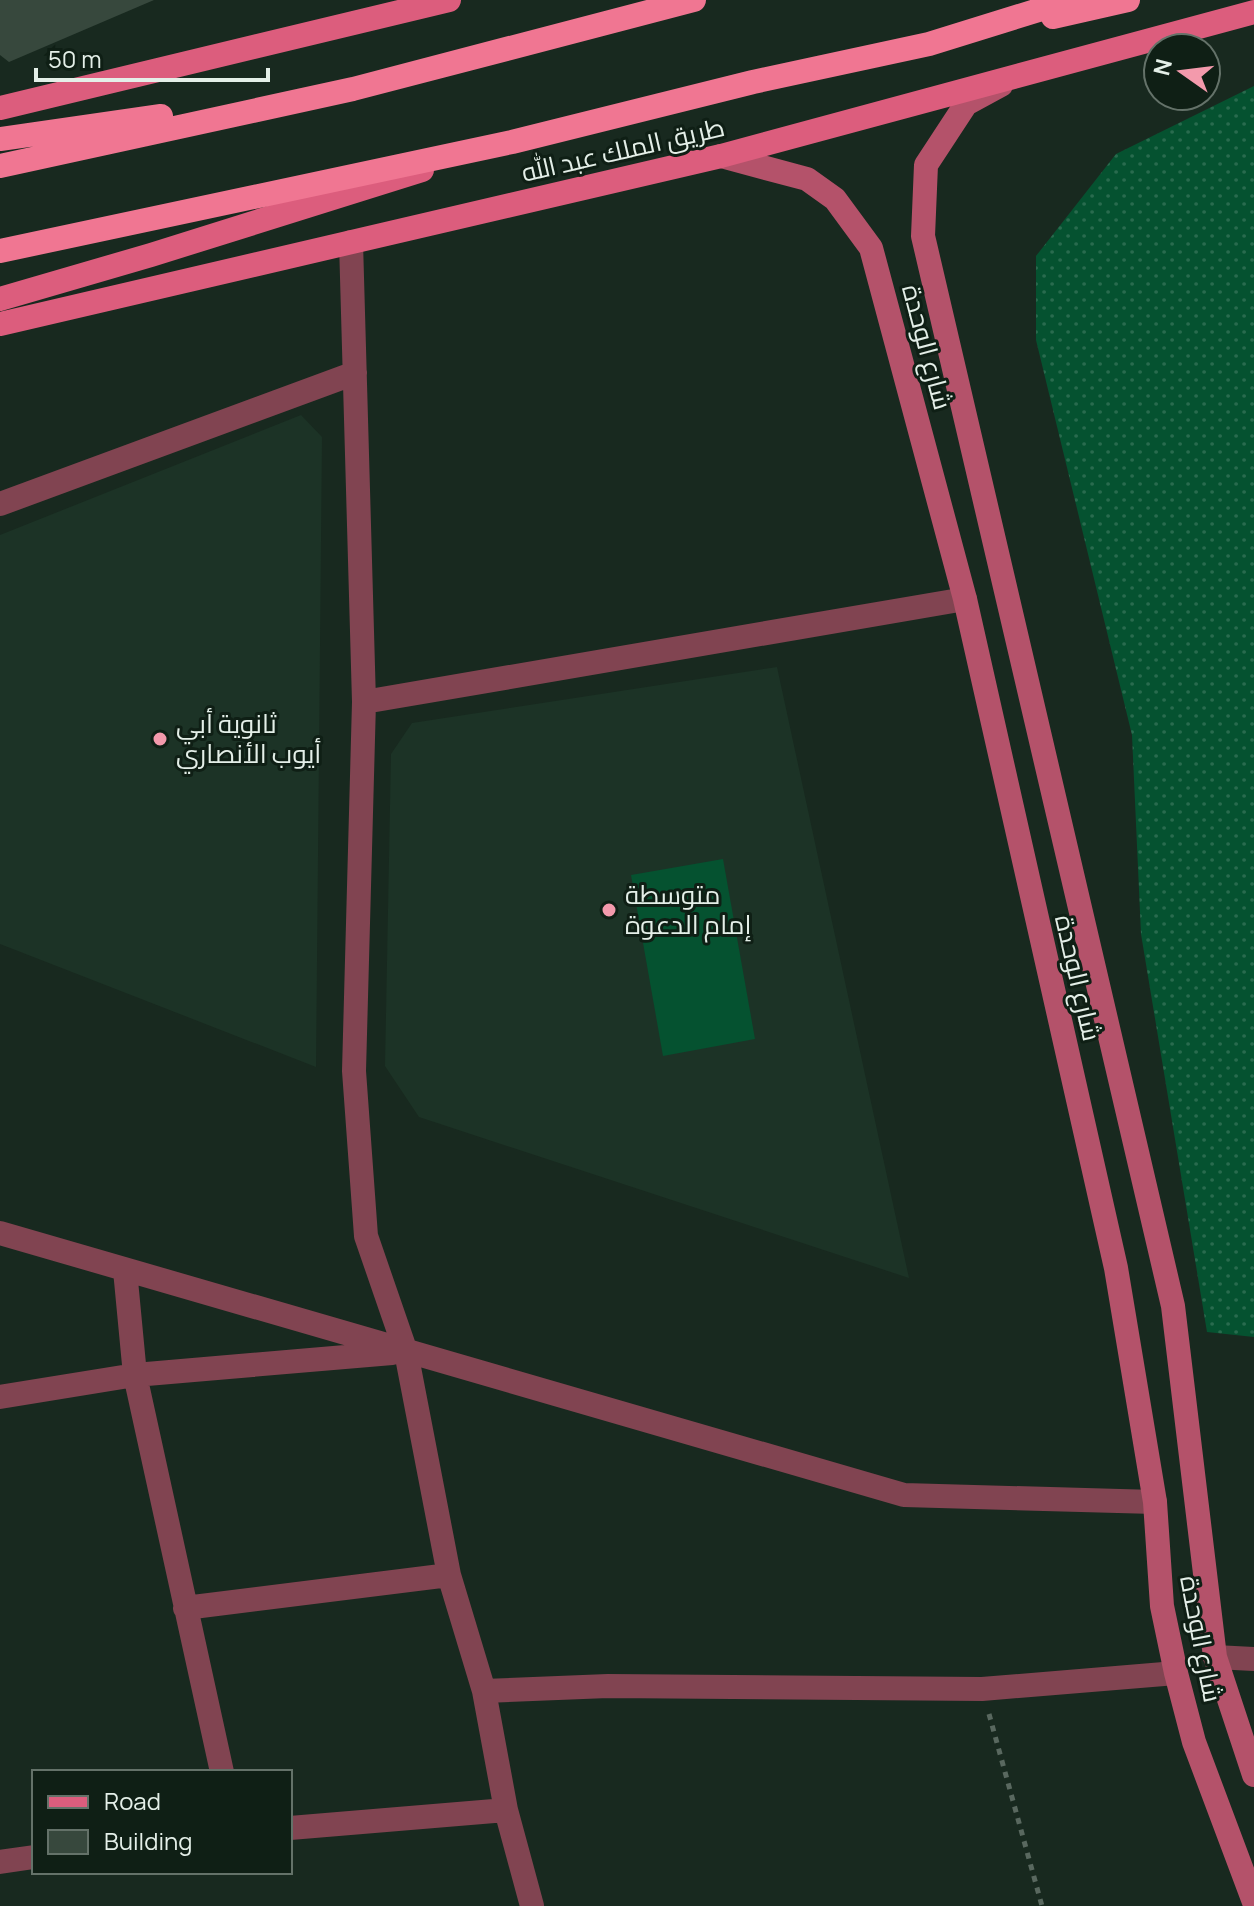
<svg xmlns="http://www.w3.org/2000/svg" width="1254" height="1906" font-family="Manrope,Cairo,sans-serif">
	<defs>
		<pattern id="grass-dots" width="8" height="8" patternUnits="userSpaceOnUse" patternTransform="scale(2)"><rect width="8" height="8" fill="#055230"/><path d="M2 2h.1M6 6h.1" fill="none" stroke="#296b4e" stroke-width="1.8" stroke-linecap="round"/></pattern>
	</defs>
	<rect width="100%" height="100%" fill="#18291f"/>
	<path fill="#1c3326" d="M301,415L322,437L316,1067L0,944V535Z
		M777,667L909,1278L419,1117L385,1066L391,754L412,723Z"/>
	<path fill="url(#grass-dots)" d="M1254,86V1337L1207,1332L1141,934L1132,735L1036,340V256L1116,154Z"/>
	<path fill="#055230" d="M723,859L755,1039L663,1056L631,875Z"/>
	<path fill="#37483d" d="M0,0H154L9,62L0,55Z"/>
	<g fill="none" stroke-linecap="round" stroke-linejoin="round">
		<path stroke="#59685f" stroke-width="5" stroke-dasharray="6 6" stroke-linecap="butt" d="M989,1714L1042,1906"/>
		<path stroke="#814451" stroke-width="24" d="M351,242L364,702L354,1071L366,1236L406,1352L449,1575L484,1691L506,1810L532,1906
			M0,504L355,373
			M364,702L965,599
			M0,1233L904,1495L1155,1502
			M125,1270L135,1375L222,1772
			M0,1397L135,1375L392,1353
			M185,1608L449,1575
			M1215,1657L1254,1659
			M484,1691L608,1686L982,1689L1176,1673
			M290,1828L506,1810
			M0,1862L34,1857"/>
		<path stroke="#b4526a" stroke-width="24" d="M1001,85L966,104L926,165L923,236L1173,1306L1215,1657L1254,1775
			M721,156L807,179L835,199L871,248L965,599L1116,1268L1155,1502L1162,1606L1176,1673L1194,1742L1254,1902"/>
		<path stroke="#dc5d7d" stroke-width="24" d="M0,108L449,0
			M0,299L151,255L422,170
			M0,324L721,156L1254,12"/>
		<path stroke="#f07692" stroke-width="24" d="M1053,17L1128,0
			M0,139L161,116
			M0,166L353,89L694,0
			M0,251L512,142L753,82L929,44L1071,0"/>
	</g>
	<g fill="#f39aac" stroke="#0f1f15" stroke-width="3">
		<circle cx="160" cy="739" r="8"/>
		<circle cx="609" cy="910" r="8"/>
	</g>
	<g text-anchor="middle" stroke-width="6" stroke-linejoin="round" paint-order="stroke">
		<g font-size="26" fill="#e4efe8" stroke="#0f1f15">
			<text transform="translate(623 150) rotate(-13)" y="9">طريق الملك عبد الله</text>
			<text transform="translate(927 347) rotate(75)" y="9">شارع الوحدة</text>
			<text transform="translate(1078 978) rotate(77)" y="9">شارع الوحدة</text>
			<text transform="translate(1201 1639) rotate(79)" y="9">شارع الوحدة</text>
		</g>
		<g font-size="26" fill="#e4efe8" stroke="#0f1f15" text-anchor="start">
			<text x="176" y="733">ثانوية أبي<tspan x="176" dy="30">أيوب الأنصاري</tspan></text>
			<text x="625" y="904">متوسطة<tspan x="625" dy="30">إمام الدعوة</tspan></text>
		</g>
	</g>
	<rect x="32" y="1770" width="260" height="104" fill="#0f1f15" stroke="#647269" stroke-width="2"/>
	<rect x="48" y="1796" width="40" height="12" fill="#dc5d7d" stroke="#647269" stroke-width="2"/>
	<text x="104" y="1810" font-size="24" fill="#e4efe8">Road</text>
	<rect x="48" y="1830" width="40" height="24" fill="#37483d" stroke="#647269" stroke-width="2"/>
	<text x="104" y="1850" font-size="24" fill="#e4efe8">Building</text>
	<g transform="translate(1182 72) rotate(284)"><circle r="38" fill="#0f1f15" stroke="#647269" stroke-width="2"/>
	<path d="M0-6L14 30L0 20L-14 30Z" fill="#f39aac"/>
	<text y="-12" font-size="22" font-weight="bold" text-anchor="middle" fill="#e4efe8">N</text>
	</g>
	<path d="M36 68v12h232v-12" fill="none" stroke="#e4efe8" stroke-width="4"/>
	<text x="48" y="68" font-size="24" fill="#e4efe8" stroke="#0f1f15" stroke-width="6" paint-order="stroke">50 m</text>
</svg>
